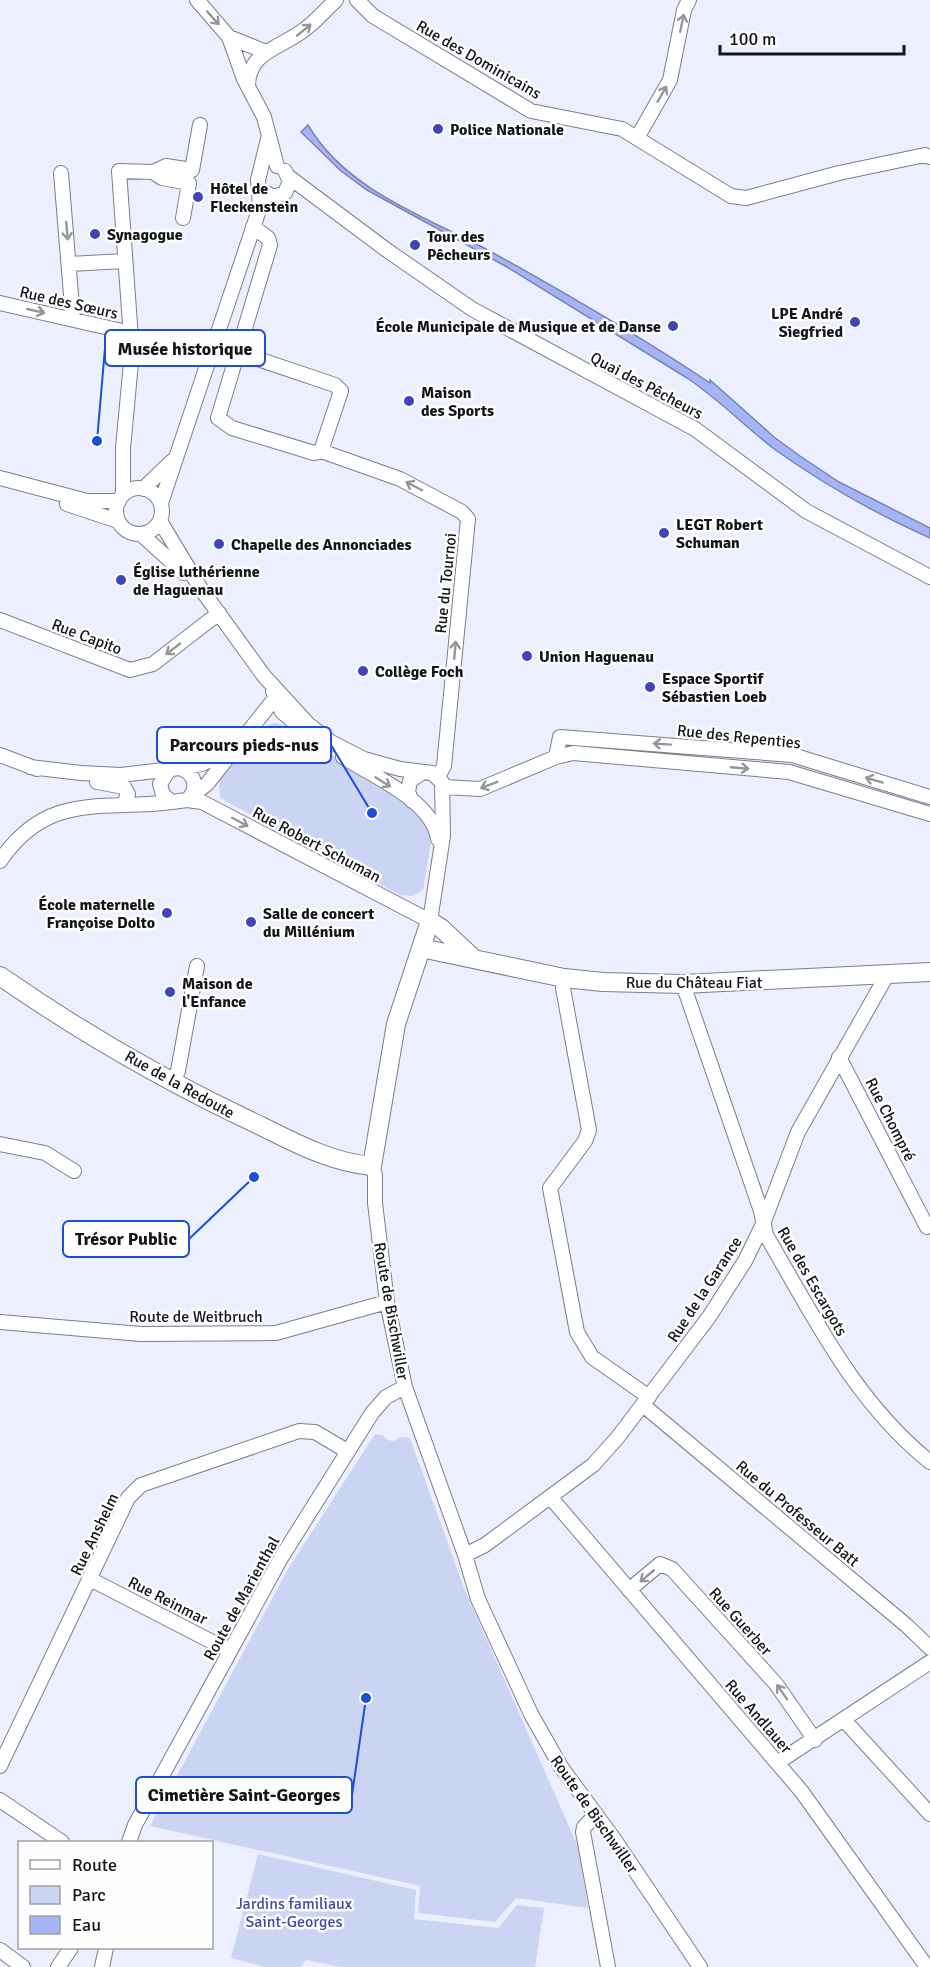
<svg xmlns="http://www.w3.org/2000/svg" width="930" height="1967" font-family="Signika,sans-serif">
	<rect width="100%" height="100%" fill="#ecf0fe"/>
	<path fill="#ccd4f4" d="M276,723L291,728L413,808L429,826L431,842L423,890L413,896L400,895L220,798L219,782L222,777L268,725Z
		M375,1434L383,1435L387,1440L394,1441L400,1437L410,1438L464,1588L579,1849L588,1908L516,1898L495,1922L418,1913L420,1886L150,1826L288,1569Z
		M258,1854L416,1890L414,1919L498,1928L517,1905L544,1908L535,1967H340L306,1960L301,1967H264L231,1958Z"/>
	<path fill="#a5b4f5" stroke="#7a84b4" stroke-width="1.5" d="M308,125C346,190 424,216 486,249C562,291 638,335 710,383V380L774,437L800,456L839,482L930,528V538C876,514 825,485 777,451C746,428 720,400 687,378L507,267L367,190L341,171L301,132Z"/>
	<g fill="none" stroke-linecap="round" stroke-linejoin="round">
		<defs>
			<path id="minor" d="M197,0L229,37L244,79L264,117L277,166
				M357,0L373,16L531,111L622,129L731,196L746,198L839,173L925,155L930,157
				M229,37L266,52
				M248,86C248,53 279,48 301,32C314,24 324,11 336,0
				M637,138L670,80L684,10L689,0
				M153,172L162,178L189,183L183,218
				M61,173L73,319
				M289,177L388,251L472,309L695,429L806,511L930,577
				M260,190L274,197L285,193L290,181L285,171
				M253,227L268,238L270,245L218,418L232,428L314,453L321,451L400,479L462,512L468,519L444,766L438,777
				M70,264L124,261
				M0,303L131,333
				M237,352L335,385L341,391L321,451
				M0,478L87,501H119
				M116 511a23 23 0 1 1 46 0a23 23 0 1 1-46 0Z
				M143,489L172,461
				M123,495V448L132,352L119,171L153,172L166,166L192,170L200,125
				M161,503L260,207L258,180L268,139
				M67,504L118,521
				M160,521L201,589L264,676L308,724L331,742L364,759L400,769L432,773L442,782L443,836L430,921L202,802L187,800
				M142,535L184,573
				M0,620L130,670L153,664L219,613
				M273,691L282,712L314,739
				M0,755L37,769
				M343,757C373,776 433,801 438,839
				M556,757L573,753L789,772L930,814
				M30,767L81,773L121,775L180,768C196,774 199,789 187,800L172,802L163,795L160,784L169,770
				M180,768L202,764L230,751
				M97,782L124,787L128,794L125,801
				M444,787L480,789L556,757L560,737L792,755L930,797
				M191,796L207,784L279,693
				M412,801L408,792L410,781L423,772
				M0,861C48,791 101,811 172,802
				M564,978L563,988L589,1130L585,1141L550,1188L577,1332L592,1357L649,1397
				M683,984L761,1211L766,1235C814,1317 855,1402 930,1462
				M839,1057L927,1227L930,1225
				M173,1082L178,1071L197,966
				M0,1144L45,1153L74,1171
				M372,1166L375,1175V1203L387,1302L405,1387L465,1555L478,1599L531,1714L561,1767L614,1839L700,1967
				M0,1322L141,1334L276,1333L387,1302
				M643,1405L906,1625L930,1648
				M551,1498L802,1792L927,1967
				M465,1555L485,1545L593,1465L618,1437L709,1317L745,1261L763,1224L798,1132L887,975
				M90,1579L230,1651
				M629,1590L660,1564L672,1569L776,1684L815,1740
				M844,1720L930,1814
				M777,1763L930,1662
				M0,1766L128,1498L141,1485L299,1431L315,1432L347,1451
				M0,1800L62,1842
				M596,1815L584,1827L583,1832L608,1967
				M129,1842L135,1825L281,1558L372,1413L386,1397L405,1387
				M0,1950L23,1967
				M58,1967L71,1948
				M102,1967L106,1948"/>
			<path id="major" d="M421,948L564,978L603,982L683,984L930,972
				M0,976C82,1033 171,1084 261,1126C295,1143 333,1163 372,1166L396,1024L430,921L441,928L472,957"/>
		</defs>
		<use href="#minor" stroke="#7a7e8e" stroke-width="16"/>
		<use href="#major" stroke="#7a7e8e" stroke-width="20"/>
		<use href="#minor" stroke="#fff" stroke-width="14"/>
		<use href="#major" stroke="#fff" stroke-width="18"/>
	</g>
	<defs><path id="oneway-shaft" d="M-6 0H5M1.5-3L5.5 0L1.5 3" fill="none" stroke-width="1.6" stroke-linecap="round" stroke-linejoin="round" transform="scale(1.5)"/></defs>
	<g stroke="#959698">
		<use href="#oneway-shaft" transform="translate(213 18) rotate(48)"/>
		<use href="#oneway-shaft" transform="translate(682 23) rotate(-78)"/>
		<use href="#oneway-shaft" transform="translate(304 30) rotate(-39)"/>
		<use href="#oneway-shaft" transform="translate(662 94) rotate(-60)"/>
		<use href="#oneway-shaft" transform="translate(67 231) rotate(85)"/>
		<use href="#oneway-shaft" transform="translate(36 311) rotate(13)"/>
		<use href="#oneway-shaft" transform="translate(414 486) rotate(-152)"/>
		<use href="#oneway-shaft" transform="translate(173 649) rotate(142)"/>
		<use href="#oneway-shaft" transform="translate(455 650) rotate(-85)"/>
		<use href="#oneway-shaft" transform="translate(662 744) rotate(-176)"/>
		<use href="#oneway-shaft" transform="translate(740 768) rotate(5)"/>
		<use href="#oneway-shaft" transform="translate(874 780) rotate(-163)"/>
		<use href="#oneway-shaft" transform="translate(383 782) rotate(32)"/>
		<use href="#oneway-shaft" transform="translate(489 785) rotate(159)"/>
		<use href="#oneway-shaft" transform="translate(240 822) rotate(28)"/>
		<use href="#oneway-shaft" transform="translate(647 1576) rotate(140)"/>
		<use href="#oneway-shaft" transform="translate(782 1692) rotate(-125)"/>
	</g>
	<g fill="#3f46ba" stroke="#fefefe" stroke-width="2">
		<circle cx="438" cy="129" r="6"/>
		<circle cx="198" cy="197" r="6"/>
		<circle cx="95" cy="234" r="6"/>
		<circle cx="415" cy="245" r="6"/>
		<circle cx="855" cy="322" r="6"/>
		<circle cx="673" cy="326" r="6"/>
		<circle cx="409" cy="401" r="6"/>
		<circle cx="664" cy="533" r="6"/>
		<circle cx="219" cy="544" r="6"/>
		<circle cx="121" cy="580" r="6"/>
		<circle cx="527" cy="656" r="6"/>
		<circle cx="363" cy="671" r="6"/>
		<circle cx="650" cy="687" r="6"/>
		<circle cx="167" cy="913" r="6"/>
		<circle cx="251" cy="922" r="6"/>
		<circle cx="170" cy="992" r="6"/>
	</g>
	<g text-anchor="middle" stroke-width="5" stroke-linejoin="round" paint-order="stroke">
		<g font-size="16" fill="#14151b" stroke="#fefefe">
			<text transform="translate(479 59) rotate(30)" y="6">Rue des Dominicains</text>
			<text transform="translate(69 302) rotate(13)" y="6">Rue des Sœurs</text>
			<text transform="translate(647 385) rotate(28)" y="6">Quai des Pêcheurs</text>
			<text transform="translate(445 583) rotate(-84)" y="6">Rue du Tournoi</text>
			<text transform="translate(87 636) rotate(21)" y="6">Rue Capito</text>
			<text transform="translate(739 736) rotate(6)" y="6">Rue des Repenties</text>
			<text transform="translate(317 844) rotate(28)" y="6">Rue Robert Schuman</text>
			<text x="694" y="988">Rue du Château Fiat</text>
			<text transform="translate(180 1084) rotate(29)" y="6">Rue de la Redoute</text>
			<text transform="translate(891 1119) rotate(63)" y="6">Rue Chompré</text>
			<text transform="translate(813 1281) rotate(60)" y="6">Rue des Escargots</text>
			<text transform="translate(704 1289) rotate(-57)" y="6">Rue de la Garance</text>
			<text transform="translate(392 1311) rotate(80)" y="6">Route de Bischwiller</text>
			<text x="196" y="1322">Route de Weitbruch</text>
			<text transform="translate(798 1513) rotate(40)" y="6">Rue du Professeur Batt</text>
			<text transform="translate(94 1534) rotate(-64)" y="6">Rue Anshelm</text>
			<text transform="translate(241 1598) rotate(-61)" y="6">Route de Marienthal</text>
			<text transform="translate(168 1600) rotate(27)" y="6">Rue Reinmar</text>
			<text transform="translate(741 1621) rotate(48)" y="6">Rue Guerber</text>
			<text transform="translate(759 1716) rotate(49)" y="6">Rue Andlauer</text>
			<text transform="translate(595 1814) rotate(55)" y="6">Route de Bischwiller</text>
		</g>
		<g font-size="16" font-weight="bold" fill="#14151b" stroke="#fefefe" text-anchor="start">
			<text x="450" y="135">Police Nationale</text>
			<text x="210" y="194">Hôtel de<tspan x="210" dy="18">Fleckenstein</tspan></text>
			<text x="107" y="240">Synagogue</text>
			<text x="427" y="242">Tour des<tspan x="427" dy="18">Pêcheurs</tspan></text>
			<text x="843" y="319" text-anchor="end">LPE André<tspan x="843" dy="18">Siegfried</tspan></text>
			<text x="661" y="332" text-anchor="end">École Municipale de Musique et de Danse</text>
			<text x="421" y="398">Maison<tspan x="421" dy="18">des Sports</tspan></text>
			<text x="676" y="530">LEGT Robert<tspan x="676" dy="18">Schuman</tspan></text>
			<text x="231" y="550">Chapelle des Annonciades</text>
			<text x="133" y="577">Église luthérienne<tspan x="133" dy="18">de Haguenau</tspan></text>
			<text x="539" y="662">Union Haguenau</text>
			<text x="375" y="677">Collège Foch</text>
			<text x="662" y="684">Espace Sportif<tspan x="662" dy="18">Sébastien Loeb</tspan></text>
			<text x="155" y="910" text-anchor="end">École maternelle<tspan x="155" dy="18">Françoise Dolto</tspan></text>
			<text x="263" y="919">Salle de concert<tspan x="263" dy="18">du Millénium</tspan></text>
			<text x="182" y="989">Maison de<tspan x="182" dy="18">l'Enfance</tspan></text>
		</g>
		<g font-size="16" fill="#404aa7" stroke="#fefefe">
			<text x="294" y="1909">Jardins familiaux<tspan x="294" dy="18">Saint-Georges</tspan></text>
		</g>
	</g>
	<path fill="none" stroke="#1d4ed8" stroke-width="2" d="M97 441L105 348M372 813L331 745M254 1177L189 1239M366 1698L352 1795"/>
	<g fill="#1d4ed8" stroke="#fefefe" stroke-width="2">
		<circle cx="97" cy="441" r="6"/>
		<circle cx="372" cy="813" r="6"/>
		<circle cx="254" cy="1177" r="6"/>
		<circle cx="366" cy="1698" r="6"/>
	</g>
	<g fill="#fefefe" stroke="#1d4ed8" stroke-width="2">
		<rect x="105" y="330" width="160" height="36" rx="6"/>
		<rect x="157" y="727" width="174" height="36" rx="6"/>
		<rect x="63" y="1221" width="126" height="36" rx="6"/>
		<rect x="136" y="1777" width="216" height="36" rx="6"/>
	</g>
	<g font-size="18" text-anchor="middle" font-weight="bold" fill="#14151b">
		<text x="185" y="355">Musée historique</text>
		<text x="244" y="751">Parcours pieds-nus</text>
		<text x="126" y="1245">Trésor Public</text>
		<text x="244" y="1801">Cimetière Saint-Georges</text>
	</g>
	<rect x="18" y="1841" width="195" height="108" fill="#fefefe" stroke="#a0a1a3" stroke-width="1.5"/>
	<rect x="30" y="1860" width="30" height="9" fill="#ffffff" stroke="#a0a1a3" stroke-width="1.5"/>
	<text x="72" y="1871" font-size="18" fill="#14151b">Route</text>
	<rect x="30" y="1886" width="30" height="18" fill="#ccd4f4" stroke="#a0a1a3" stroke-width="1.5"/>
	<text x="72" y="1901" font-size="18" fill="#14151b">Parc</text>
	<rect x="30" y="1916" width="30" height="18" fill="#a5b4f5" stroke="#a0a1a3" stroke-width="1.5"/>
	<text x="72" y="1931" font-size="18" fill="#14151b">Eau</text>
	<path d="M720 45v9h184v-9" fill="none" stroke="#14151b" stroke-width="3"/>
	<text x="729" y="45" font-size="18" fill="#14151b" stroke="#fefefe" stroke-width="4.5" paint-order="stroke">100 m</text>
</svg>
